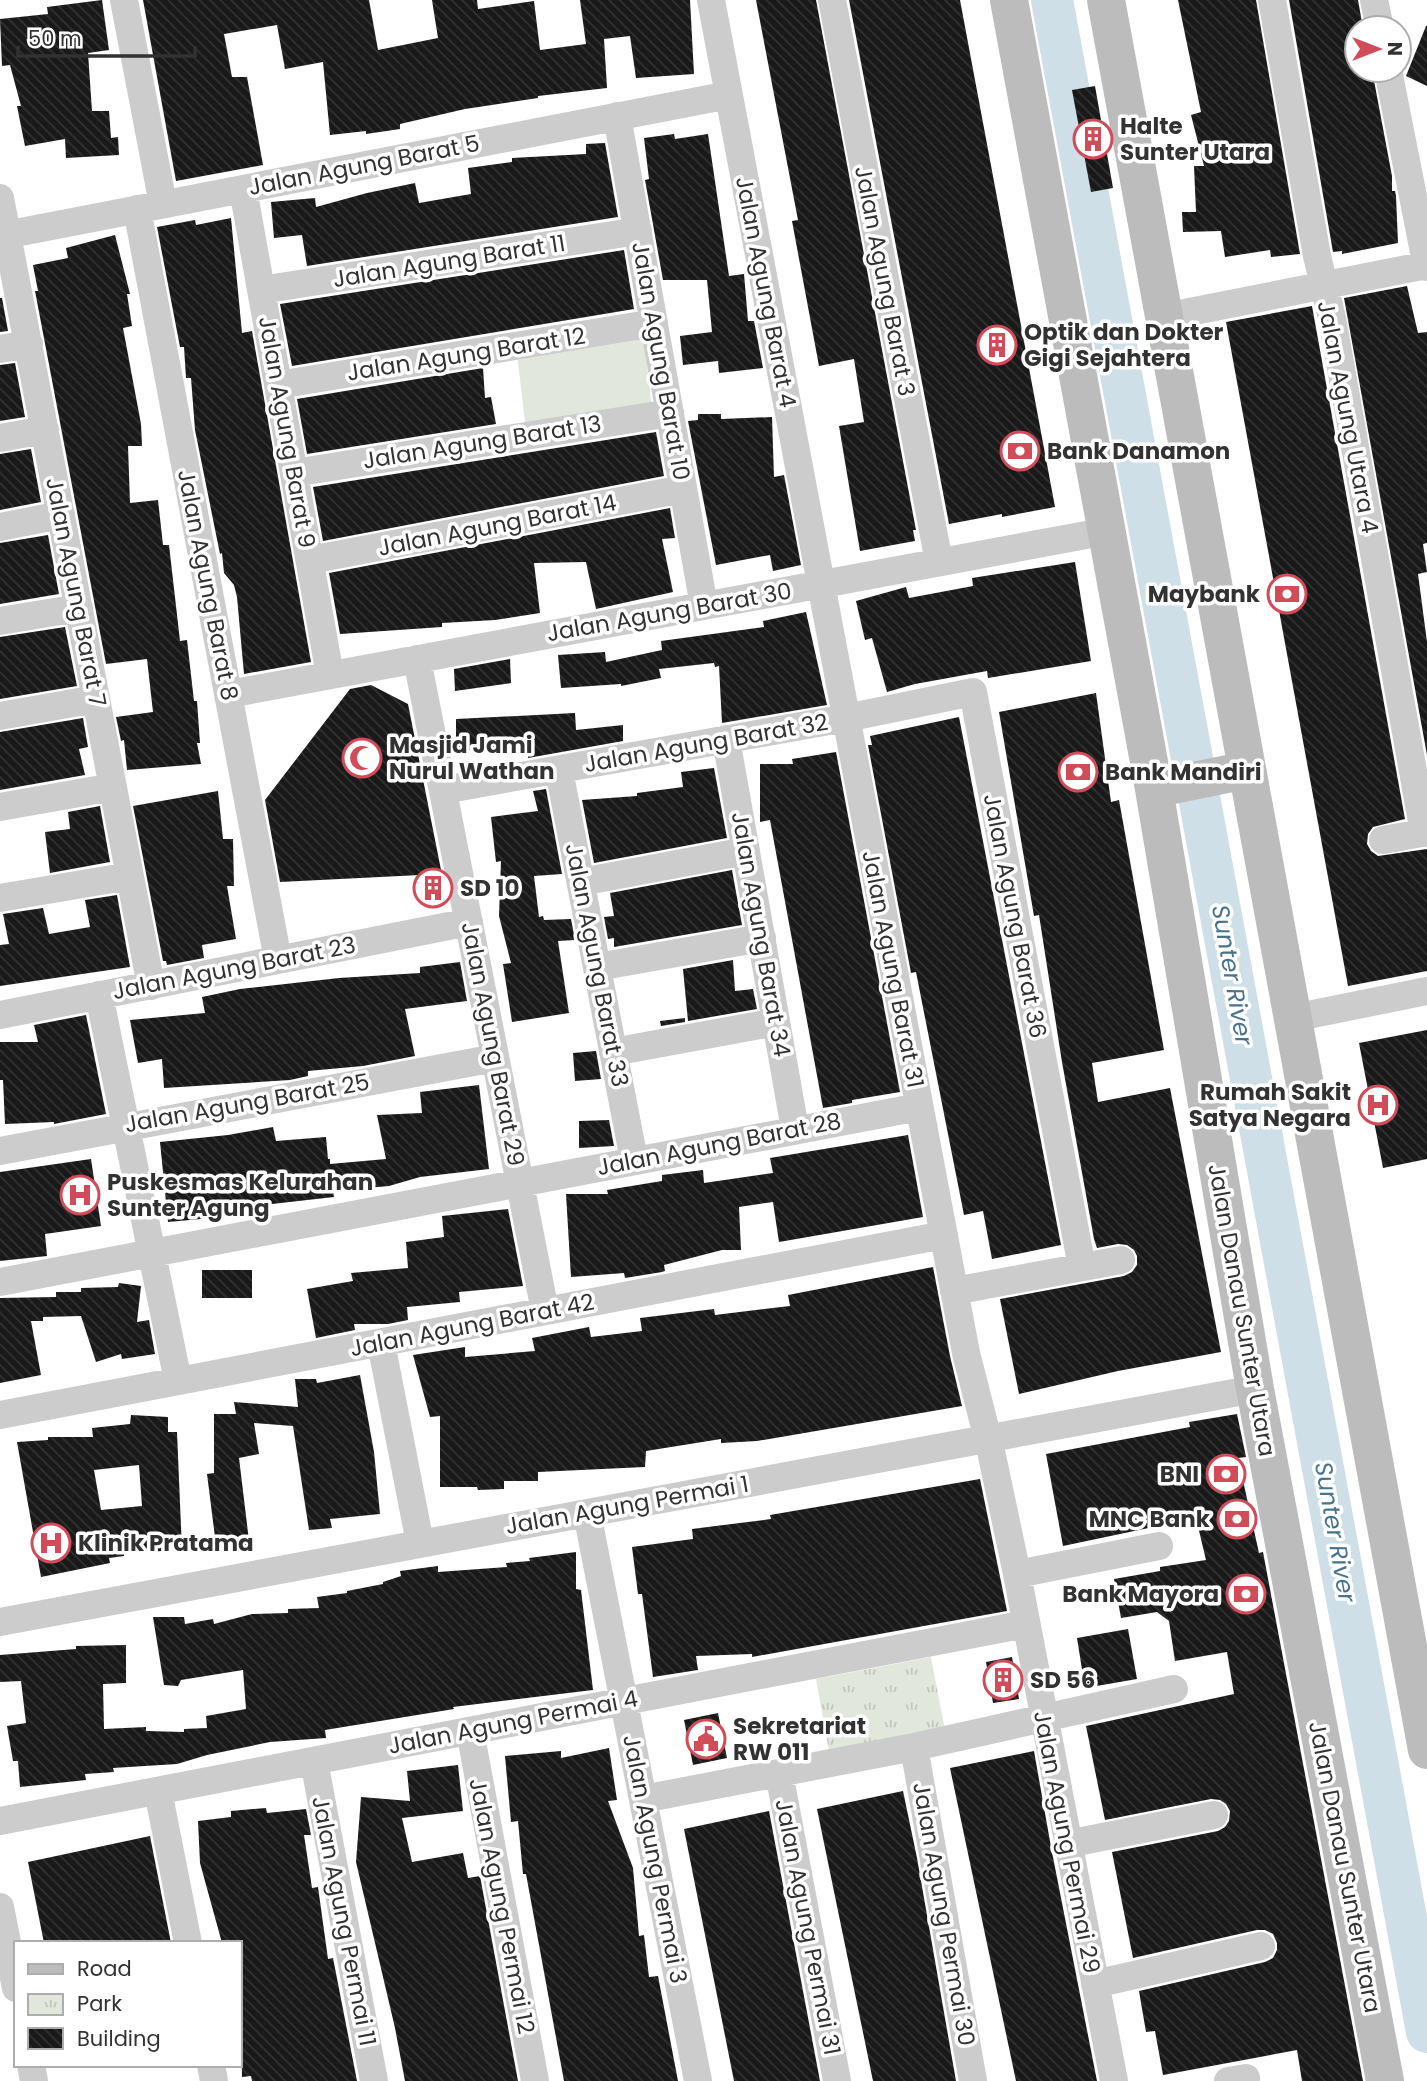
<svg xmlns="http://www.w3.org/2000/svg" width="1427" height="2081" font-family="Poppins,sans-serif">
	<defs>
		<pattern id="park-tufts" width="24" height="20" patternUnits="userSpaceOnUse" patternTransform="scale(1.75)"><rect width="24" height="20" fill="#e2e7dc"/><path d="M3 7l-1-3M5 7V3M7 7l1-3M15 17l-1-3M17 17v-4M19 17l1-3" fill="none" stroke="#c2c7bd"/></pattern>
		<pattern id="building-back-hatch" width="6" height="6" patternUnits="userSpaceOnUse" patternTransform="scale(1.75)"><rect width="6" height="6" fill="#191919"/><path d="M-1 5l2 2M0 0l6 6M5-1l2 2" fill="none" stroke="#323232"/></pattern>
	</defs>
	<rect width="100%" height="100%" fill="#fff"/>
	<path fill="url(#park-tufts)" d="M931,1657L945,1730L829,1751L816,1679Z"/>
	<path fill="#e2e7dc" d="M644,339L652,408L525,423L517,353Z"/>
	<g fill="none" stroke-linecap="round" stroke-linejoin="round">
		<path stroke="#cedfe7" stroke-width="42" d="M1052,0L1427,2032"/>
	</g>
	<path fill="url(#building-back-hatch)" fill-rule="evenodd" d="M102,0L109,50L88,53L92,111H109L111,138L118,137L119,155L66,158L65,139L25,146L17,106H21L10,65L2,66L0,19L48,14L47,7Z
		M143,0H369L378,50L438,38L432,0H477L478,9L534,1L540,50L586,44L580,0H690L694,74L636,78L630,36L604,39L607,88L538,96V98L465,109L400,124V129L366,134V131L330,135L323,62L285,69L277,25L224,34L232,77H247L263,165L176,181Z
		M756,0H816L916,530H913L915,541L860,551L839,426L864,422L854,359L819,366L792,221L798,220Z
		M849,0H960L1055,507L1002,517V514L949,524Z
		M1178,0H1256L1300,254L1271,257L1270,250L1225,257L1221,231L1183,232L1182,212H1196L1194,166H1204L1191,115L1201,112Z
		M1289,0H1358L1363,28H1357V70H1372L1392,176V191H1395L1396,196L1398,243L1342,254V251L1333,252Z
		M1426,26H1427V86L1406,76Z
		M1095,86L1113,188L1091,192L1072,90Z
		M674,134L675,139L708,134L729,276L744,274L748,321H754L763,368L719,373L718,361L683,365L680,336L712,332L707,280H663L645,180L649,179L644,138Z
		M605,143L618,217L307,266L302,235L274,238L271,202L315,198L316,207L367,193L415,183L419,203L471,194L468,168L512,162V158L586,154V144Z
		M231,218L242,333L252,331L311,662L244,674L237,597L234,585L224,573L222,553L220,554L195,430L191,378H186L184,347H180L157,227L195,220L196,225Z
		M115,235L130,294H127L132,326L123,328L141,424L142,446H128L130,503L158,500L163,545H169L180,641L187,640L194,701H197L200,743H197L201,764L127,770L124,740L121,741L116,717L153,712L147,659L106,664L35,291H38L33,265L68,258L66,248Z
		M624,250L634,309L292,366L280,304Z
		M1407,286L1418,333L1427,332V543L1423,544L1427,572L1418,574L1427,642V755L1344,298Z
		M0,298H2L8,331L0,332Z
		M1312,306L1405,819L1373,827L1368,834L1367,844L1371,851L1378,856L1427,849V971L1348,986L1226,322Z
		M15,363L25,417L0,421V365Z
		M483,368L485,398L491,397L496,424L307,454L297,399Z
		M698,414H721V419L772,417L774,477L784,475L801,565L773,571L770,555L716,565L688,421L698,420Z
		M656,432L664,476L323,541L313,487Z
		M31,449L41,502L0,510V454Z
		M670,508L675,538L662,539L673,592L596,609L586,562L534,563L540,613L495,620L442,623V627L340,634L329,573Z
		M48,535L59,594L0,604V543Z
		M1075,562L1091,661L988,678L987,671L915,684L887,692L872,638L865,640L856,601L906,587L909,598L973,586L972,578Z
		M806,612L827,705L722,723L719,666L715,667L714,663L659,669L661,678L621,686V684L561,688L558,655L605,652L606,662L662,650L661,641L764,627L763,621Z
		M65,627L77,686L0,699V637Z
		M510,659L511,683L455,691L454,669Z
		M371,685L408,704L446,895L423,898L420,875L280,882L265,800L350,689Z
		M1096,693L1111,802L1119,800L1164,1050L1092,1063L1098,1102L1170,1088L1221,1352L1118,1371L1019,1394L1000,1299L1124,1276L1132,1272L1137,1265V1256L1134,1250L1127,1245L1118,1244L1097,1248L1094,1239L1062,1062L1039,915L1034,916L999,712Z
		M575,713L576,730L623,725V741L528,758L527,746L456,751V719Z
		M959,717L1061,1245L992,1259L983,1211L964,1215L916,972L911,973L868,745H872L870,736Z
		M83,718L88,747L79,749L85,775L0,790V732Z
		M836,752L900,1092L852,1100V1103L823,1108L770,820L760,822V764H793L792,759Z
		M714,768L727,838L594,863L582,800L637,796V793L683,787L681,772Z
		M546,789L562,874L534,876L539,917L543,916L544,920L571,919L575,940L558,941L569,1013L512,1022L503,964L511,963L499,916L501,861L496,862L491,817L538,811L533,791Z
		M218,791L223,839H233L234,886H227L236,939L202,945L204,958L167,965L166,961H163L133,806Z
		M100,806L110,862L50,873L45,832L70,829L68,812Z
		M732,870L742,925L614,947V938L608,939L604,917L614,916L610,893Z
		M117,895L130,967L0,986V945L9,944L3,914L43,908L49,934L90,927L85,900Z
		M733,960L735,991L753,989L757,1009L688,1021L683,969Z
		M460,962L467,1001L405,1009L415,1056L363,1066L308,1071V1076L290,1080L164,1088L162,1059L138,1063L130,1020L205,1013L202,997L240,989L339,978L420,973V967Z
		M86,1015L106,1114L54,1124V1122L5,1124L3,1080H0V1042H38L34,1025Z
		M685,1018V1022L661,1026L660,1021Z
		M1427,1030V1159L1383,1168L1359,1043Z
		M596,1051L601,1079L575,1081L573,1053Z
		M479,1085L489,1169L420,1177L389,1186L333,1191L334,1197L201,1212V1219L168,1222L160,1142L228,1135L273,1127L276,1141L326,1137L328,1159H330V1164L386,1159L377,1115L422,1113L420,1092Z
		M609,1120L614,1146L579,1148V1121Z
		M908,1135L923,1217L779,1242L773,1202L739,1207L741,1250H722L664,1265L665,1271L662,1272L625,1278L624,1273L571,1277L566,1194H608L607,1190L662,1181V1175L703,1170L704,1183L773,1173L770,1158Z
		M91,1159L101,1226L45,1234L47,1256L0,1261V1172Z
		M508,1209L523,1286L459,1292L460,1302L407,1307L408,1320L388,1324H354L355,1330L316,1338L307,1289L353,1281L351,1273L408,1268L406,1242L444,1237L442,1216Z
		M933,1267L950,1356L962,1406L757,1441L721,1443V1439L646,1451L645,1467L538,1472V1481H504V1489L478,1490L477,1487H440V1416L430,1417L413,1355L465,1347V1357L535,1351L532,1338L589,1327L591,1337L642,1331L640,1318L714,1309L715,1315L790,1306L788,1295Z
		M202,1270H252V1298H202Z
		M119,1283L141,1286L137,1322L149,1320L155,1354L122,1359L121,1354L96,1362L81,1316L43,1317V1321H31L41,1375L0,1383V1298L56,1297V1292H81V1288L118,1287Z
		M360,1375L374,1452L380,1514L330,1519L332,1528L309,1530L293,1426L254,1423L259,1454L239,1458L250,1549L217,1553L207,1474L214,1473V1414H236L234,1402L298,1407L295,1379H316L317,1383Z
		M1237,1414L1246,1457L1238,1458L1259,1553L1263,1552L1266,1568L1363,2081H1302L1297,2050L1163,2075L1155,2031L1146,2032L1139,1991L1265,1962L1273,1958L1277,1950V1943L1273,1934L1265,1930H1257L1133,1958L1112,1852L1218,1831L1225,1827L1229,1821L1230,1811L1226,1804L1220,1800L1211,1799L1105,1820L1086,1726L1234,1694L1227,1652L1175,1661L1169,1621L1157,1612L1121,1618L1114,1579L1160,1571V1567L1206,1560L1196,1518L1063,1546L1046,1454L1190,1427L1189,1422Z
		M131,1415L168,1417V1432H177L182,1550L143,1552L142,1547L124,1548V1556L109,1558L110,1563L41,1577L17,1442L48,1440V1437H93L92,1428L130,1424ZM139,1465L142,1506L101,1510L94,1470Z
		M980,1479L1007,1611L752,1657V1654L696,1656L698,1670L653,1677L642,1594H638L632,1547L693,1539L692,1529L771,1519L770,1515Z
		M576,1552V1589L581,1590L593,1690L453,1707L454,1709L325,1730L326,1738L270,1742L207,1755L177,1764L113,1768L114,1772L85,1774L86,1780L20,1787L18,1761H13L7,1726L26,1723L21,1681L0,1682V1655L76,1649V1646L126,1645V1683L103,1684L104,1729L146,1727V1731L184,1732V1729L207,1728L206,1716L246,1709L243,1670L181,1680L178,1686L164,1685L153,1617H184L185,1624L213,1619L214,1624L252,1614L288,1613V1609L319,1608L317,1597L347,1593V1591L383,1584V1582L401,1576L400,1571L438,1566V1572L507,1567L506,1563L530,1561L529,1558Z
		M1128,1629L1137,1679L1085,1688L1077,1638Z
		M1012,1657L1019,1699L993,1703L986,1662Z
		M718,1713L727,1758L693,1765L684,1720Z
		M609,1748L617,1800L608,1801L633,1868L639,1936L644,1935L649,1977L658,1976L678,2081H564L526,1874H523L518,1821L511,1822L505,1756L561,1751V1758Z
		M1034,1751L1051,1847L1097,2081H1016L950,1768Z
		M458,1765L463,1811L402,1818L412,1862L463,1853L468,1878L480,1876L518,2081H405L395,2028L356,1862L361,1797L410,1801L407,1771Z
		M903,1791L917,1858L956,2081H873L817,1809Z
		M266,1808L267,1813L306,1809L311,1835H304L312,1888L318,1887L328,1959L333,1958L357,2081H252L251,2076L242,2077L240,1943H222L200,1863L198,1821L231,1817V1811Z
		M769,1811L820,2081H734L684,1829Z
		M150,1836L171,1943H44L28,1862Z"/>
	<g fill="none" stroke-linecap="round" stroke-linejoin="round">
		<path stroke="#ccc" stroke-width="28" d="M124,0L163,204
			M711,0L966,1353L991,1451L1017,1574L1114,2081
			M832,0L939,562
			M1272,0L1317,256L1332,318L1424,833
			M1374,0L1380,28
			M1388,70L1427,267
			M617,116L704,606
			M243,189L330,675
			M0,198L151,986
			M137,209L278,960
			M0,236L729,95
			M261,290L638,231
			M1164,317L1427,265
			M0,349L29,344
			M278,385L654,323
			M0,438L45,430
			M294,473L670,413
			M0,527L61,515
			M310,560L683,489
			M0,621L79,608
			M417,659L545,1311
			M229,694L1108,531
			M0,716L96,699
			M726,739L795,1129
			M559,770L634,1160
			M443,790L846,718L973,692L1082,1267
			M0,807L113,787
			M1383,840L1427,832
			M581,882L746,851
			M0,898L130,876
			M597,967L762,938
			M99,995L178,1381
			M0,1015L469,922
			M1293,1018L1427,991
			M613,1052L776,1022
			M0,1151L495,1058
			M0,1282L919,1107
			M954,1291L1121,1260
			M381,1343L420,1543
			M0,1415L944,1235
			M587,1513L698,2081
			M1017,1574L1159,1546
			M0,1622L1255,1389
			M470,1731L535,2081
			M914,1747L973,2081
			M314,1761L374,2081
			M779,1773L837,2081
			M158,1791L188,1943
			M643,1799L914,1747L1174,1689
			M0,1821L1026,1624
			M1067,1844L1214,1815
			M0,1907L16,1988
			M1095,1984L1261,1946
			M31,2065L34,2081
			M211,2065L214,2081
			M1228,2081L1246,2078"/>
		<path stroke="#bcbcbc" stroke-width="38" d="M1009,0L1154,789L1255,1389L1385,2081
			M1106,0L1427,1750
			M1154,789L1247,770"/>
	</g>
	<defs>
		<symbol id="building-ring" viewBox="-11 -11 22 22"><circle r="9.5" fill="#fff" stroke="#d14b59" stroke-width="1.5"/><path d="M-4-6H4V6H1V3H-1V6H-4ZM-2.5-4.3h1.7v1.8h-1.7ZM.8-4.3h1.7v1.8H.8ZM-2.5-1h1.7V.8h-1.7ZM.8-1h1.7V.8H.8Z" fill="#d14b59"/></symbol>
		<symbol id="bank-ring" viewBox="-11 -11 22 22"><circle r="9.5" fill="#fff" stroke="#d14b59" stroke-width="1.5"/><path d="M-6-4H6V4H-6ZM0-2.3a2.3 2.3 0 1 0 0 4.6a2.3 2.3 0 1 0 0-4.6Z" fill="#d14b59"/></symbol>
		<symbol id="mosque-ring" viewBox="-11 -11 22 22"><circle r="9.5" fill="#fff" stroke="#d14b59" stroke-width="1.5"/><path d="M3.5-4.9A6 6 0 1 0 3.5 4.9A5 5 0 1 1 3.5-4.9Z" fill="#d14b59"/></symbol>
		<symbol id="hospital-ring" viewBox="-11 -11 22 22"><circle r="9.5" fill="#fff" stroke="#d14b59" stroke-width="1.5"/><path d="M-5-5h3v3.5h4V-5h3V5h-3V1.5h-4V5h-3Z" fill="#d14b59"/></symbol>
		<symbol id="civic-ring" viewBox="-11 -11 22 22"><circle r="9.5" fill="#fff" stroke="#d14b59" stroke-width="1.5"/><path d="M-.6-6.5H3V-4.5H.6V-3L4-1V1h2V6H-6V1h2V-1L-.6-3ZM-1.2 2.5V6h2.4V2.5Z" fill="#d14b59"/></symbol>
	</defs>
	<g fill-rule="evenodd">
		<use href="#building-ring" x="1071" y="117" width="44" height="44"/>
		<use href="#building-ring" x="975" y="323" width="44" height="44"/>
		<use href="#bank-ring" x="998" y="429" width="44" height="44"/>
		<use href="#bank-ring" x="1265" y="572" width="44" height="44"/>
		<use href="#mosque-ring" x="340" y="736" width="44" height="44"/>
		<use href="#bank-ring" x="1056" y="750" width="44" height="44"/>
		<use href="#building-ring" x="411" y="866" width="44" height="44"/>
		<use href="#hospital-ring" x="1356" y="1083" width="44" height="44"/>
		<use href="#hospital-ring" x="58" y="1173" width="44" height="44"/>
		<use href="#bank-ring" x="1204" y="1452" width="44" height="44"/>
		<use href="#bank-ring" x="1215" y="1497" width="44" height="44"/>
		<use href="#hospital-ring" x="29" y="1521" width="44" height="44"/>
		<use href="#bank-ring" x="1224" y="1572" width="44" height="44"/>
		<use href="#building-ring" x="981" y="1658" width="44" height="44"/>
		<use href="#civic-ring" x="684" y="1717" width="44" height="44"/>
	</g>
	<g text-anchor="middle" stroke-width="7" stroke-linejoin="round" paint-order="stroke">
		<g font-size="23" font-weight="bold" fill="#323232" stroke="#fff" text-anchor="start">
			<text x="1120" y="134">Halte<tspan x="1120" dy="26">Sunter Utara</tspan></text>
			<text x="1024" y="340">Optik dan Dokter<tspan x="1024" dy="26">Gigi Sejahtera</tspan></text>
			<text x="1047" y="459">Bank Danamon</text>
			<text x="1260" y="602" text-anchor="end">Maybank</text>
			<text x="389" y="753">Masjid Jami<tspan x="389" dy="26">Nurul Wathan</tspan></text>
			<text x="1105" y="780">Bank Mandiri</text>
			<text x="460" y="896">SD 10</text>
			<text x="1351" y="1100" text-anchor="end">Rumah Sakit<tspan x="1351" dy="26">Satya Negara</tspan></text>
			<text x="107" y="1190">Puskesmas Kelurahan<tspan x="107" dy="26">Sunter Agung</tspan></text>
			<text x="1199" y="1482" text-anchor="end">BNI</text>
			<text x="1210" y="1527" text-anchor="end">MNC Bank</text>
			<text x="78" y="1551">Klinik Pratama</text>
			<text x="1219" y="1602" text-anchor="end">Bank Mayora</text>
			<text x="1030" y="1688">SD 56</text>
			<text x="733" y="1734">Sekretariat<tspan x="733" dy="26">RW 011</tspan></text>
		</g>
		<g font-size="23" fill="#323232" stroke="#fff">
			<text transform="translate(364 165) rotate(-11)" y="8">Jalan Agung Barat 5</text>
			<text transform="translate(449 261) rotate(-9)" y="8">Jalan Agung Barat 11</text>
			<text transform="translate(885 281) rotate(79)" y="8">Jalan Agung Barat 3</text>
			<text transform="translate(766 292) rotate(79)" y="8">Jalan Agung Barat 4</text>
			<text transform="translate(466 354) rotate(-9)" y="8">Jalan Agung Barat 12</text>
			<text transform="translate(661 361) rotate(80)" y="8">Jalan Agung Barat 10</text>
			<text transform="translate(1348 417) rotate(79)" y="8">Jalan Agung Utara 4</text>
			<text transform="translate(287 432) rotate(80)" y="8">Jalan Agung Barat 9</text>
			<text transform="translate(482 442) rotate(-9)" y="8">Jalan Agung Barat 13</text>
			<text transform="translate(497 525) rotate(-11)" y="8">Jalan Agung Barat 14</text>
			<text transform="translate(208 585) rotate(79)" y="8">Jalan Agung Barat 8</text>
			<text transform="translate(76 592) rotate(79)" y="8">Jalan Agung Barat 7</text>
			<text transform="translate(669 612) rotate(-10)" y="8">Jalan Agung Barat 30</text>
			<text transform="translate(706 743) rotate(-10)" y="8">Jalan Agung Barat 32</text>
			<text transform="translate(1015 916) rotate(79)" y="8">Jalan Agung Barat 36</text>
			<text transform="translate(761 934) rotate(80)" y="8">Jalan Agung Barat 34</text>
			<text transform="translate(597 965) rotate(79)" y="8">Jalan Agung Barat 33</text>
			<text transform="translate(234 968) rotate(-11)" y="8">Jalan Agung Barat 23</text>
			<text transform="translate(893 969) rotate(79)" y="8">Jalan Agung Barat 31</text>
			<text transform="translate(493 1044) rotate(79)" y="8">Jalan Agung Barat 29</text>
			<text transform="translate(247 1103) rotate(-10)" y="8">Jalan Agung Barat 25</text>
			<text transform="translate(719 1144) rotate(-11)" y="8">Jalan Agung Barat 28</text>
			<text transform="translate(1242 1310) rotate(80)" y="8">Jalan Danau Sunter Utara</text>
			<text transform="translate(472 1325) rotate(-11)" y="8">Jalan Agung Barat 42</text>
			<text transform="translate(627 1505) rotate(-10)" y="8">Jalan Agung Permai 1</text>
			<text transform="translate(513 1722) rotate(-11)" y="8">Jalan Agung Permai 4</text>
			<text transform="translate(1067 1842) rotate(79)" y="8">Jalan Agung Permai 29</text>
			<text transform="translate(655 1859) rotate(79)" y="8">Jalan Agung Permai 3</text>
			<text transform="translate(1345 1867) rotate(79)" y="8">Jalan Danau Sunter Utara</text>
			<text transform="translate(502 1906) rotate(79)" y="8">Jalan Agung Permai 12</text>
			<text transform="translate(944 1914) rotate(80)" y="8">Jalan Agung Permai 30</text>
			<text transform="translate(344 1921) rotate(79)" y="8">Jalan Agung Permai 11</text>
			<text transform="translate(808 1927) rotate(79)" y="8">Jalan Agung Permai 31</text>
		</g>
		<g font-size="24" font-style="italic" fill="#48738b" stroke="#fff">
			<text transform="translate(1232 975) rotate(80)" y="8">Sunter River</text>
			<text transform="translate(1335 1532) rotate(80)" y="8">Sunter River</text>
		</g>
	</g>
	<rect x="14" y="1941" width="228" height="126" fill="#ffffff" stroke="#adadad" stroke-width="2"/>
	<rect x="28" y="1964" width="35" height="10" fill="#bcbcbc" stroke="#adadad" stroke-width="2"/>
	<text x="77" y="1976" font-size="21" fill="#323232">Road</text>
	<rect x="28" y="1994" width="35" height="21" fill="url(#park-tufts)" stroke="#adadad" stroke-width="2"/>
	<text x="77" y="2011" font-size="21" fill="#323232">Park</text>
	<rect x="28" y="2028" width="35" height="21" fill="url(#building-back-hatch)" stroke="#adadad" stroke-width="2"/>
	<text x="77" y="2046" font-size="21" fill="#323232">Building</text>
	<g transform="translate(1378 49) rotate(90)"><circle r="33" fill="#ffffff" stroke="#adadad" stroke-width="2"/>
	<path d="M0-5L12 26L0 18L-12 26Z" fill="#d14b59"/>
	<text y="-10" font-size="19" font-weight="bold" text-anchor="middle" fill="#323232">N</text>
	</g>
	<path d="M18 46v10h177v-10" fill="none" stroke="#323232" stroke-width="3.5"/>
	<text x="28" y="46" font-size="21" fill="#323232" stroke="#ffffff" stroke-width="5" paint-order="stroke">50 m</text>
</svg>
